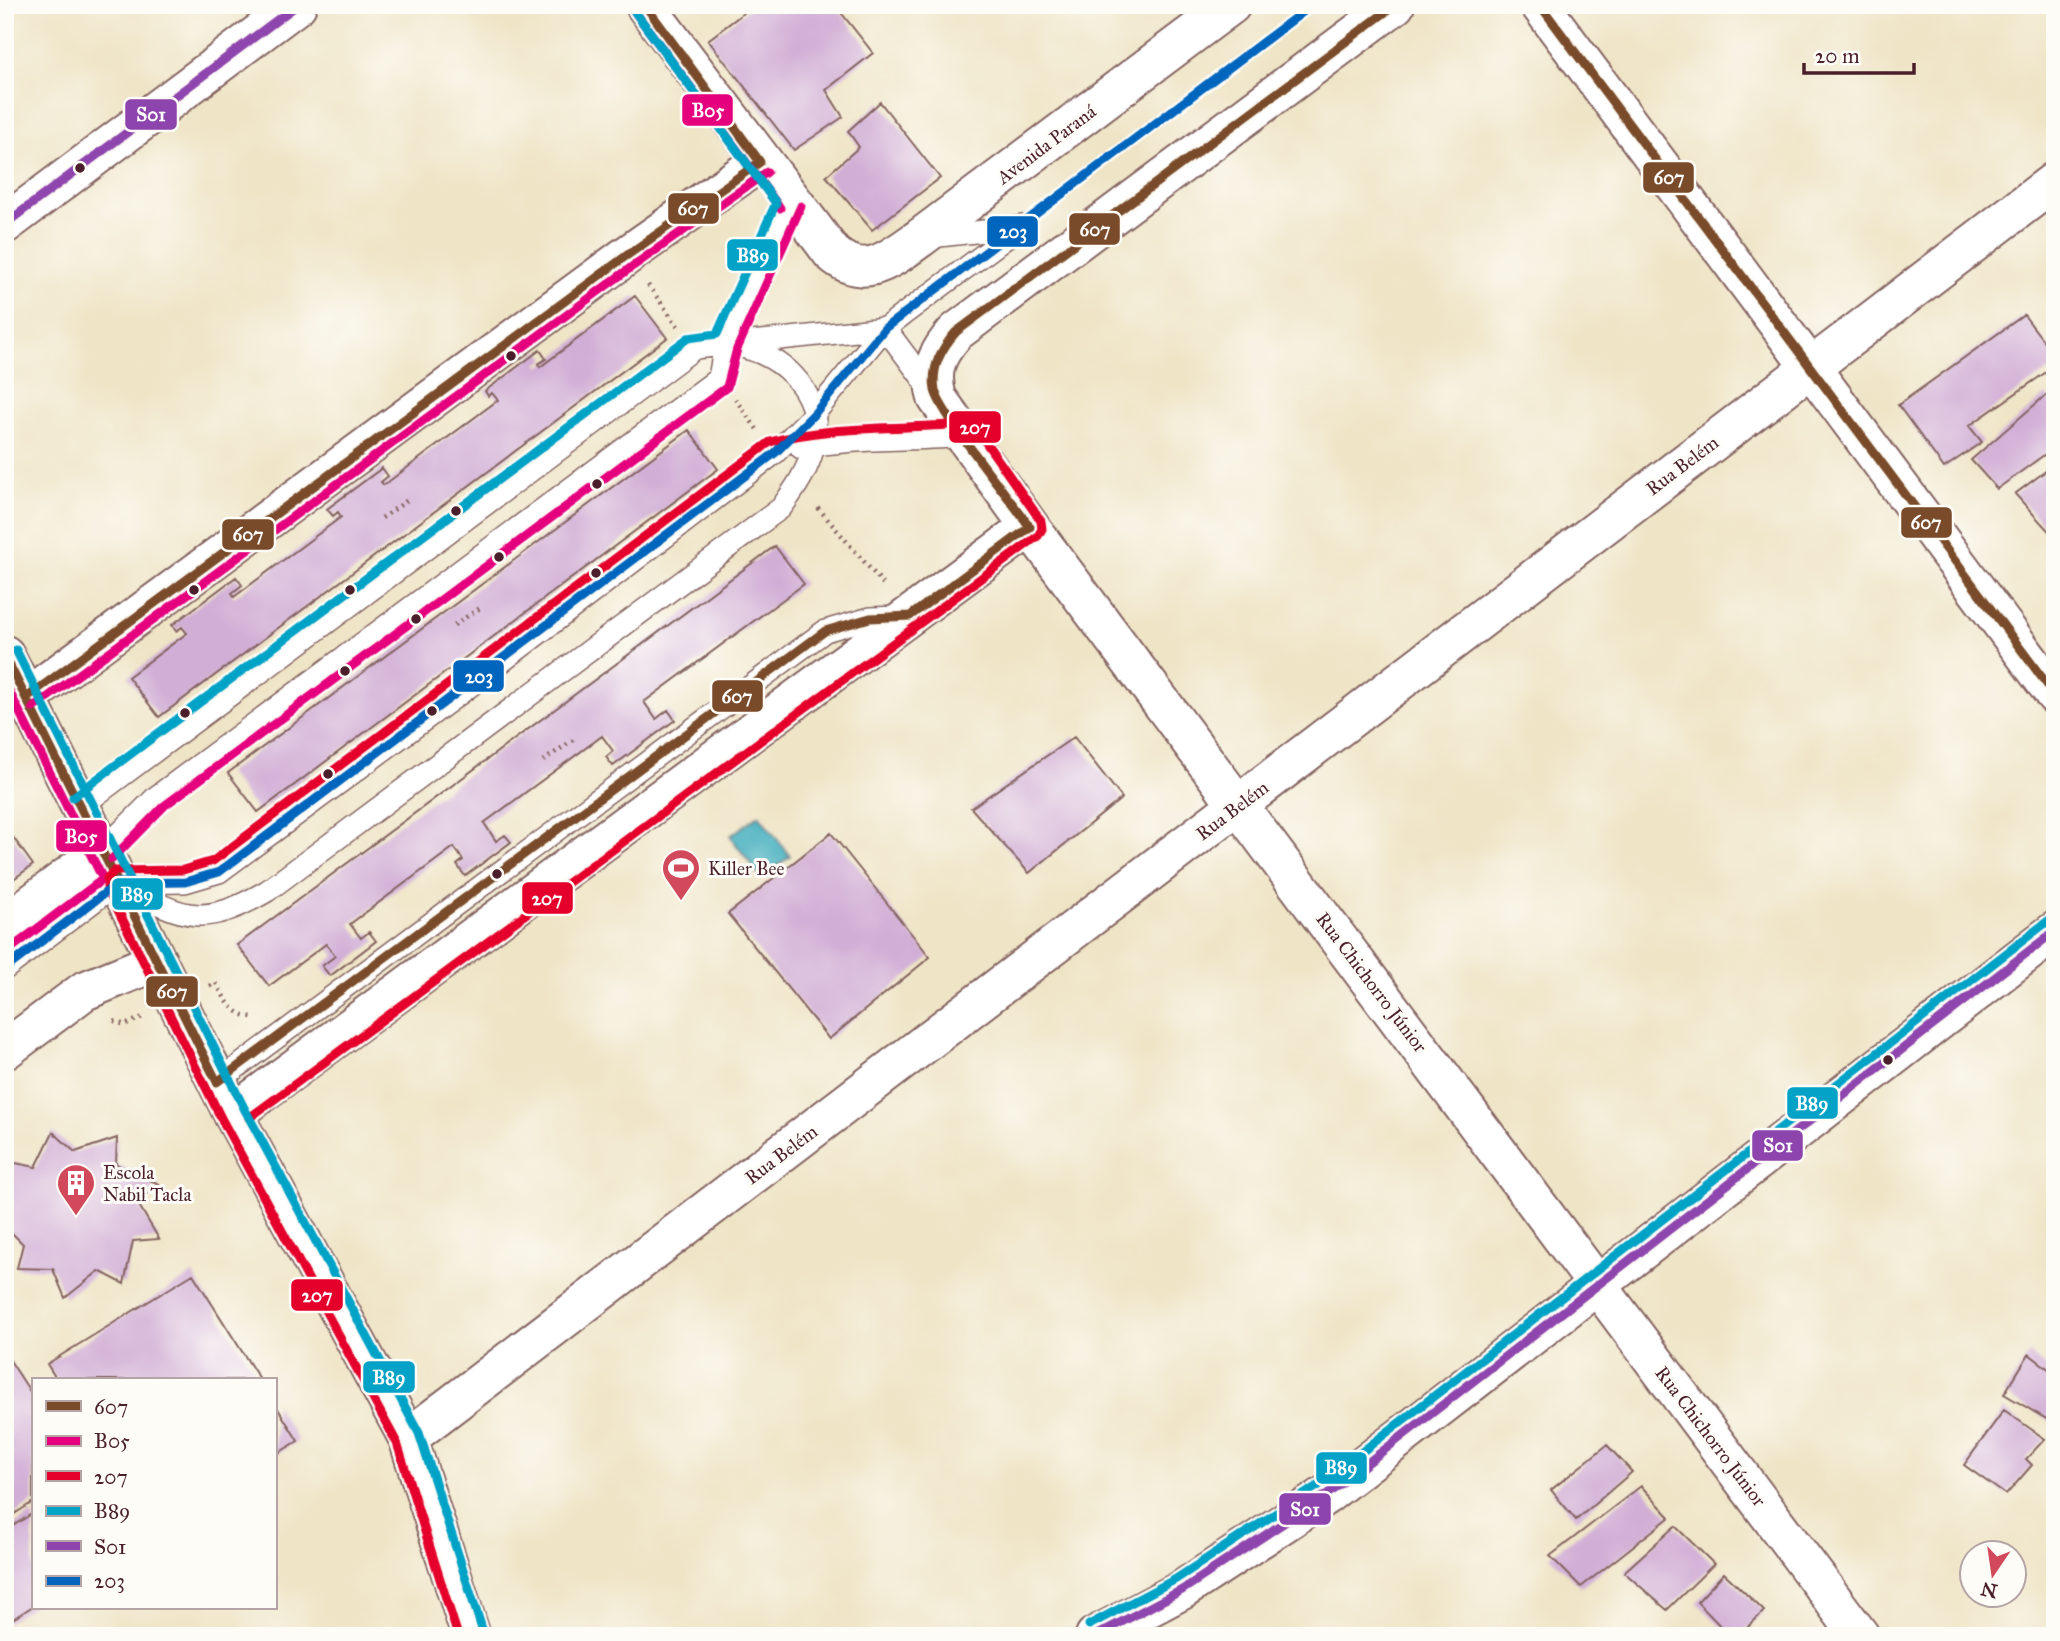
<svg xmlns="http://www.w3.org/2000/svg" width="2060" height="1641" font-family="'IM FELL Great Primer',serif">
	<rect width="100%" height="100%" fill="#fdfcf7"/>
	<filter id="ink" filterUnits="userSpaceOnUse"><feTurbulence type="fractalNoise" baseFrequency=".0143" numOctaves="2"/><feDisplacementMap in="SourceGraphic" scale="14" xChannelSelector="R" yChannelSelector="G"/><feConvolveMatrix kernelMatrix="1 2 1 2 8 2 1 2 1" color-interpolation-filters="sRGB"/></filter>
	<filter id="wash" filterUnits="userSpaceOnUse"><feTurbulence type="fractalNoise" baseFrequency=".00686" numOctaves="4" result="noise"/><feDisplacementMap in="SourceGraphic" scale="28" xChannelSelector="R" yChannelSelector="G"/><feGaussianBlur stdDeviation="1.57" result="paint"/><feColorMatrix in="noise" values="0 0 0 0 0 0 0 0 0 0 0 0 0 0 0 0 0 1.4 0 .05"/><feComposite in="paint" operator="in"/></filter>
	<g filter="url(#wash)">
		<rect width="100%" height="100%" fill="#efe4c6"/>
		<path fill="#3fadbd" stroke="#446674" stroke-width="2" d="M759,815L790,856L761,878L730,836Z"/>
		<g id="blocks">
			<path fill="#d1aed6" d="M754,5H835L873,53L826,90L843,117L794,150L708,40Z
				M880,102L940,178L872,230L826,176L859,147L848,131Z
				M635,296L667,338L159,717L128,677L187,633L182,627L176,631L172,625L236,577L242,585L232,593L234,597L341,517L338,512L333,516L327,509L382,468L388,476L381,482L384,485L498,400L492,393L488,396L485,391L540,350L546,359L538,364L540,367Z
				M2024,315L2055,356V366L1969,426L1982,442L1944,468L1898,405Z
				M2046,395L2055,407V447L1997,489L1971,460Z
				M689,430L718,469L258,812L228,773Z
				M2055,464V538L2015,494Z
				M775,546L804,584L644,702L656,719L668,710L675,720L613,766L606,757L613,751L602,736L484,823L496,841L505,835L511,842L465,876L457,865L463,860L454,847L350,924L361,938L369,932L376,941L330,976L322,966L335,956L326,944L269,986L237,945Z
				M1074,737L1122,798L1029,873L971,808Z
				M5,826L33,865L5,885Z
				M831,833L930,957L829,1039L728,914Z
				M53,1132L75,1152L117,1138L116,1164L159,1184L137,1202L159,1239L133,1241L124,1284L99,1271L65,1298L53,1269L17,1268L23,1244L5,1226V1155L8,1153L10,1162L36,1167Z
				M193,1274L260,1380H57L47,1364Z
				M2029,1354L2055,1374V1424L2004,1394Z
				M9,1359L33,1396V1502L5,1520V1361Z
				M275,1404L298,1441L275,1455Z
				M2004,1410L2045,1439L2026,1459L2032,1465L2006,1495L1964,1465Z
				M1607,1445L1632,1472L1576,1520L1551,1490Z
				M1641,1486L1670,1517L1581,1587L1550,1556Z
				M33,1513V1606L5,1624V1531Z
				M1675,1526L1714,1564L1667,1610L1624,1572Z
				M1724,1573L1764,1611L1739,1636H1730L1697,1602Z"/>
		</g>
	</g>
	<g filter="url(#ink)">
		<use href="#blocks" fill-opacity="0" stroke="#846461" stroke-width="2"/>
		<g fill="none" stroke-linecap="round" stroke-linejoin="round">
			<defs>
				<path id="service" d="M930,237L1020,227
					M885,328L932,391
					M801,448C855,437 911,441 966,436
					M80,807L695,348L885,328
					M103,850L156,797L719,378L725,345L790,201
					M118,883L185,882L219,872L466,689L775,453L814,414L885,328L1022,226
					M125,886C185,920 205,927 267,891L781,508C795,489 809,469 814,445C825,390 776,347 725,345
					M5,969L118,883
					M217,1082L825,631L870,618L901,617"/>
				<path id="minor" d="M1395,5L956,332C937,353 929,369 937,398L1030,527L1860,1636
					M26,698L626,256L760,162
					M233,1114L1030,527
					M408,1438L2055,181"/>
				<path id="tertiary" d="M645,5L832,253C865,282 890,259 920,238L1231,5
					M5,655L233,1114L408,1438L471,1636
					M5,924L103,850
					M5,1050L84,991L157,961"/>
				<path id="secondary" d="M1540,5L2055,695"/>
				<path id="primary" d="M5,224L297,5
					M1095,1636L1182,1590L1326,1495L2055,931"/>
			</defs>
			<use href="#service" stroke="#846461" stroke-width="24"/>
			<use href="#minor" stroke="#846461" stroke-width="42"/>
			<use href="#tertiary" stroke="#846461" stroke-width="42"/>
			<use href="#secondary" stroke="#846461" stroke-width="42"/>
			<use href="#primary" stroke="#846461" stroke-width="42"/>
			<path stroke="#846461" stroke-width="4.5" stroke-dasharray="2 5" stroke-linecap="butt" d="M648,285L678,326
				M735,399L759,432
				M818,508L885,586
				M382,518L409,499
				M454,625L483,606
				M543,761L573,740
				M210,986L216,983C225,999 233,1016 254,1017
				M114,1021L125,1025L145,1016"/>
			<use href="#service" stroke="#fff" stroke-width="21"/>
			<use href="#minor" stroke="#fff" stroke-width="38"/>
			<use href="#tertiary" stroke="#fff" stroke-width="38"/>
			<use href="#secondary" stroke="#fff" stroke-width="38"/>
			<use href="#primary" stroke="#fff" stroke-width="38"/>
			<defs>
				<path id="bus-1" d="M1540,5L2055,695
					M5,656L217,1082L825,631L870,618L910,616L1030,527C1013,503 939,412 935,390C931,367 941,349 956,332L1395,5
					M26,698L626,256L760,162L645,5"/>
				<path id="bus-2" d="M635,12L780,208
					M5,683L103,879L5,953
					M33,708L633,266L767,172
					M112,859L164,806L727,387L737,349L801,206"/>
				<path id="bus-3" d="M249,1118L1038,536L1042,529L1041,521L975,427L966,424C901,429 834,425 770,442L213,861L183,870L115,871L107,878V888L222,1120L397,1443L458,1636"/>
				<path id="bus-4" d="M16,650L244,1108L419,1433L483,1632
					M73,797L688,338L717,334L776,203L635,12
					M1089,1625L1176,1579L1319,1485L2048,921"/>
				<path id="bus-5" d="M5,224L297,5
					M1095,1636L1182,1590L1326,1495L2055,931"/>
				<path id="bus-6" d="M118,883L185,882L219,872L775,453L814,414L885,328L1312,5
					M5,969L118,883"/>
			</defs>
			<use href="#bus-1" stroke="#fdfcf7" stroke-width="14"/>
			<use href="#bus-2" stroke="#fdfcf7" stroke-width="14"/>
			<use href="#bus-3" stroke="#fdfcf7" stroke-width="14"/>
			<use href="#bus-4" stroke="#fdfcf7" stroke-width="14"/>
			<use href="#bus-5" stroke="#fdfcf7" stroke-width="14"/>
			<use href="#bus-6" stroke="#fdfcf7" stroke-width="14"/>
			<use href="#bus-1" stroke="#7a4b2a" stroke-width="9"/>
			<use href="#bus-2" stroke="#e5007d" stroke-width="9"/>
			<use href="#bus-3" stroke="#e4002b" stroke-width="9"/>
			<use href="#bus-4" stroke="#04a2c6" stroke-width="9"/>
			<use href="#bus-5" stroke="#8e44ad" stroke-width="9"/>
			<use href="#bus-6" stroke="#0065bd" stroke-width="9"/>
		</g>
	</g>
	<defs>
		<symbol id="stadium-pin" viewBox="-11 -11 22 30"><path d="M0 17L-7.5 6A9.5 9.5 0 1 1 7.5 6Z" fill="#d1495b" stroke="#fdfcf7"/><path d="M0-5a6.5 5 0 1 0 0 10a6.5 5 0 1 0 0-10ZM-3.5-1.8h7v3.6h-7Z" fill="#fff"/></symbol>
		<symbol id="building-pin" viewBox="-11 -11 22 30"><path d="M0 17L-7.5 6A9.5 9.5 0 1 1 7.5 6Z" fill="#d1495b" stroke="#fdfcf7"/><path d="M-4-6H4V6H1V3H-1V6H-4ZM-2.5-4.3h1.7v1.8h-1.7ZM.8-4.3h1.7v1.8H.8ZM-2.5-1h1.7V.8h-1.7ZM.8-1h1.7V.8H.8Z" fill="#fff"/></symbol>
	</defs>
	<g fill-rule="evenodd">
		<use href="#stadium-pin" x="659" y="846" width="44" height="60"/>
		<use href="#building-pin" x="54" y="1161" width="44" height="60"/>
	</g>
	<g fill="#4a1f2b" stroke="#fdfcf7" stroke-width="2.5">
		<circle cx="80" cy="168" r="6"/>
		<circle cx="511" cy="356" r="6"/>
		<circle cx="597" cy="484" r="6"/>
		<circle cx="456" cy="511" r="6"/>
		<circle cx="499" cy="557" r="6"/>
		<circle cx="596" cy="573" r="6"/>
		<circle cx="194" cy="590" r="6"/>
		<circle cx="350" cy="590" r="6"/>
		<circle cx="416" cy="619" r="6"/>
		<circle cx="345" cy="671" r="6"/>
		<circle cx="432" cy="711" r="6"/>
		<circle cx="185" cy="713" r="6"/>
		<circle cx="328" cy="774" r="6"/>
		<circle cx="497" cy="874" r="6"/>
		<circle cx="1888" cy="1060" r="6"/>
	</g>
	<g text-anchor="middle" stroke-width="6" stroke-linejoin="round" paint-order="stroke">
		<g font-size="19" fill="#4a1f2b" stroke="#fdfcf7">
			<text transform="translate(1046 144) rotate(-37)" y="7">Avenida Paraná</text>
			<text transform="translate(1682 465) rotate(-37)" y="7">Rua Belém</text>
			<text transform="translate(1232 810) rotate(-37)" y="7">Rua Belém</text>
			<text transform="translate(1372 982) rotate(53)" y="7">Rua Chichorro Júnior</text>
			<text transform="translate(781 1154) rotate(-37)" y="7">Rua Belém</text>
			<text transform="translate(1711 1436) rotate(53)" y="7">Rua Chichorro Júnior</text>
		</g>
		<g font-size="19" fill="#4a1f2b" stroke="#fdfcf7" text-anchor="start">
			<text x="708" y="875">Killer Bee</text>
			<text x="103" y="1179">Escola<tspan x="103" dy="22">Nabil Tacla</tspan></text>
		</g>
	</g>
	<g stroke="#fdfcf7" stroke-width="2.5">
		<rect x="681" y="93" width="53" height="34" rx="7" fill="#e5007d"/>
		<rect x="124" y="98" width="54" height="33" rx="7" fill="#8e44ad"/>
		<rect x="1642" y="161" width="53" height="33" rx="7" fill="#7a4b2a"/>
		<rect x="667" y="192" width="53" height="33" rx="7" fill="#7a4b2a"/>
		<rect x="1068" y="212" width="53" height="34" rx="7" fill="#7a4b2a"/>
		<rect x="986" y="215" width="53" height="33" rx="7" fill="#0065bd"/>
		<rect x="726" y="238" width="53" height="34" rx="7" fill="#04a2c6"/>
		<rect x="948" y="410" width="54" height="34" rx="7" fill="#e4002b"/>
		<rect x="1900" y="506" width="53" height="33" rx="7" fill="#7a4b2a"/>
		<rect x="221" y="518" width="54" height="33" rx="7" fill="#7a4b2a"/>
		<rect x="452" y="659" width="53" height="34" rx="7" fill="#0065bd"/>
		<rect x="711" y="679" width="53" height="34" rx="7" fill="#7a4b2a"/>
		<rect x="55" y="819" width="53" height="34" rx="7" fill="#e5007d"/>
		<rect x="111" y="877" width="53" height="34" rx="7" fill="#04a2c6"/>
		<rect x="521" y="881" width="53" height="34" rx="7" fill="#e4002b"/>
		<rect x="145" y="975" width="54" height="33" rx="7" fill="#7a4b2a"/>
		<rect x="1786" y="1086" width="53" height="34" rx="7" fill="#04a2c6"/>
		<rect x="1751" y="1129" width="53" height="33" rx="7" fill="#8e44ad"/>
		<rect x="290" y="1278" width="54" height="34" rx="7" fill="#e4002b"/>
		<rect x="362" y="1360" width="54" height="34" rx="7" fill="#04a2c6"/>
		<rect x="1315" y="1451" width="53" height="34" rx="7" fill="#04a2c6"/>
		<rect x="1278" y="1492" width="54" height="34" rx="7" fill="#8e44ad"/>
	</g>
	<g font-size="19" text-anchor="middle" font-weight="bold" fill="#fff">
		<text x="708" y="117">B05</text>
		<text x="151" y="121">S01</text>
		<text x="1669" y="184">607</text>
		<text x="693" y="215">607</text>
		<text x="1095" y="236">607</text>
		<text x="1013" y="238">203</text>
		<text x="753" y="262">B89</text>
		<text x="975" y="434">207</text>
		<text x="1926" y="529">607</text>
		<text x="248" y="541">607</text>
		<text x="479" y="683">203</text>
		<text x="737" y="703">607</text>
		<text x="81" y="843">B05</text>
		<text x="137" y="901">B89</text>
		<text x="547" y="905">207</text>
		<text x="172" y="998">607</text>
		<text x="1812" y="1110">B89</text>
		<text x="1778" y="1152">S01</text>
		<text x="317" y="1302">207</text>
		<text x="389" y="1384">B89</text>
		<text x="1341" y="1474">B89</text>
		<text x="1305" y="1516">S01</text>
	</g>
	<rect width="2060" height="1641" fill="none" stroke="#fdfcf7" stroke-width="28"/>
	<rect x="32" y="1378" width="245" height="231" fill="#fdfcf7" stroke="#b5a4a5" stroke-width="2"/>
	<rect x="46" y="1401" width="35" height="10" fill="#7a4b2a" stroke="#b5a4a5" stroke-width="2"/>
	<text x="94" y="1414" font-size="21" fill="#4a1f2b">607</text>
	<rect x="46" y="1436" width="35" height="10" fill="#e5007d" stroke="#b5a4a5" stroke-width="2"/>
	<text x="94" y="1448" font-size="21" fill="#4a1f2b">B05</text>
	<rect x="46" y="1471" width="35" height="10" fill="#e4002b" stroke="#b5a4a5" stroke-width="2"/>
	<text x="94" y="1484" font-size="21" fill="#4a1f2b">207</text>
	<rect x="46" y="1506" width="35" height="10" fill="#04a2c6" stroke="#b5a4a5" stroke-width="2"/>
	<text x="94" y="1518" font-size="21" fill="#4a1f2b">B89</text>
	<rect x="46" y="1541" width="35" height="10" fill="#8e44ad" stroke="#b5a4a5" stroke-width="2"/>
	<text x="94" y="1554" font-size="21" fill="#4a1f2b">S01</text>
	<rect x="46" y="1576" width="35" height="10" fill="#0065bd" stroke="#b5a4a5" stroke-width="2"/>
	<text x="94" y="1588" font-size="21" fill="#4a1f2b">203</text>
	<g transform="translate(1993 1574) rotate(193)"><circle r="33" fill="#fdfcf7" stroke="#b5a4a5" stroke-width="2"/>
	<path d="M0-5L12 26L0 18L-12 26Z" fill="#d1495b"/>
	<text y="-10" font-size="19" font-weight="bold" text-anchor="middle" fill="#4a1f2b">N</text>
	</g>
	<path d="M1804 63v10h110v-10" fill="none" stroke="#4a1f2b" stroke-width="3.5"/>
	<text x="1815" y="63" font-size="21" fill="#4a1f2b" stroke="#fdfcf7" stroke-width="5" paint-order="stroke">20 m</text>
</svg>
